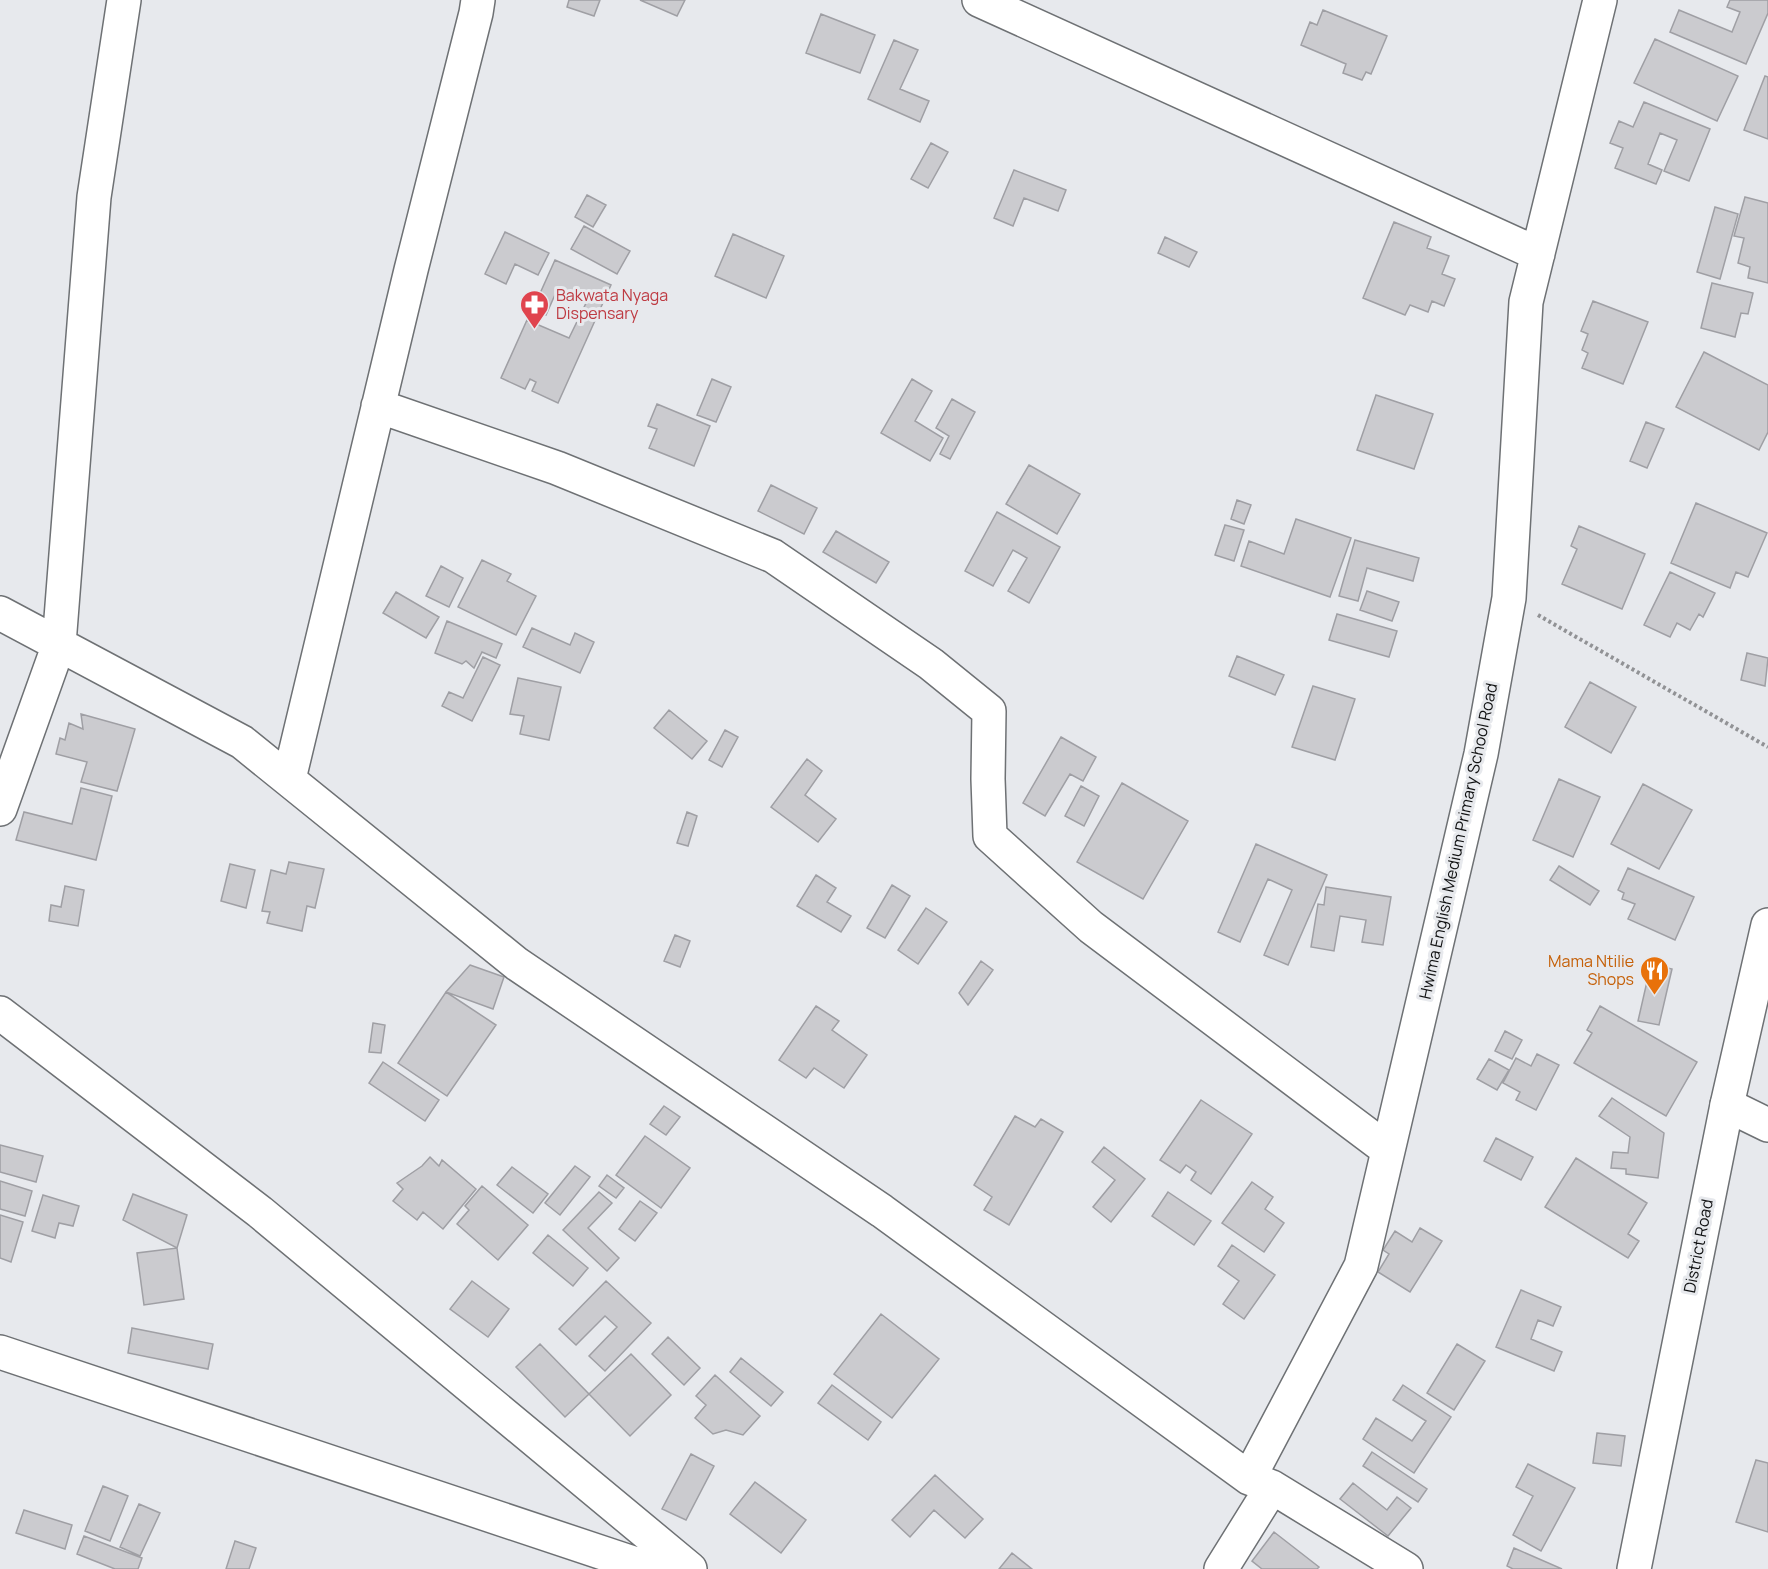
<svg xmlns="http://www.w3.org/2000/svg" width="1768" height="1569" font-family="Manrope,sans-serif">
	<rect width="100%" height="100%" fill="#e7e9ed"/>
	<path fill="#cbcbcf" stroke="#9f9fa4" stroke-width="1.5" d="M569,0H600L594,16L567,7Z
		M640,0H685L677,16Z
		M1730,0H1768V13L1746,64L1670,32L1679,10L1732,32L1740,12L1727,7Z
		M1323,10L1387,36L1371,74L1366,72L1362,80L1343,73L1346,64L1301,45L1310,22L1317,25Z
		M821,14L875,35L860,73L806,53Z
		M1655,39L1738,76L1717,121L1634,83Z
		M894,40L918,50L900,89L929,101L920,122L868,99Z
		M1765,76L1768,77V139L1744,130Z
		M1644,102L1710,129L1689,181L1664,171L1677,140L1660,133L1648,164L1662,170L1656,184L1615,168L1623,148L1610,143L1619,121L1633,127Z
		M931,143L948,152L928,188L911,179Z
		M1014,170L1066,190L1058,211L1024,198L1013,226L994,218Z
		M587,195L606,205L593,227L575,217Z
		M1745,197L1768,203V283L1748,278L1750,267L1738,263L1744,238L1734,236Z
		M1715,207L1738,214L1720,279L1697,272Z
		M1394,222L1431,237L1427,248L1449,256L1442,274L1455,279L1444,306L1432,301L1428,312L1410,305L1405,315L1363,298Z
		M584,226L630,251L617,274L571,249Z
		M505,232L549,253L538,275L515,264L506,284L485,274Z
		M733,234L784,256L766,298L715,276Z
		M1165,237L1197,252L1189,267L1158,253Z
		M555,260L611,285L558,403L532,391L536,382L530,379L525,389L501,378L527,320L569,338L587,301L558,288L546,315L533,309Z
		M1712,283L1753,293L1748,314L1741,313L1735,337L1701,328Z
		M1593,301L1648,322L1623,384L1582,368L1588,353L1582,350L1588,334L1581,331Z
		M1704,352L1768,385V432L1759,450L1676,407Z
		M712,379L731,387L716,422L697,415Z
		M912,379L932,391L915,421L943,438L930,461L881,433Z
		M1376,395L1433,414L1414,469L1357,450Z
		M952,399L975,412L950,459L940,454L949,436L936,428Z
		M657,404L710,426L694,466L649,448L657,429L648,426Z
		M1646,422L1664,429L1647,468L1630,461Z
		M1029,465L1080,494L1057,534L1006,504Z
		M771,485L817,508L804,534L758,511Z
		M1237,500L1251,505L1244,524L1231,519Z
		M1696,503L1767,533L1748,577L1736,572L1730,588L1671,563Z
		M997,512L1060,547L1029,603L1008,591L1027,558L1013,550L993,586L965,571Z
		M1296,519L1351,538L1330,597L1241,566L1249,541L1284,554Z
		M1225,525L1244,530L1234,561L1215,555Z
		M1579,526L1645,554L1622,609L1562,584L1577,549L1571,546Z
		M836,531L889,562L876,583L823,552Z
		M1355,540L1419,558L1413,581L1367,568L1358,601L1339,596Z
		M482,560L511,574L507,581L536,596L516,635L458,607Z
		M441,566L463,578L449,607L426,596Z
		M1670,572L1715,593L1703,617L1699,614L1690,630L1677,623L1670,637L1644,625Z
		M1367,591L1399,602L1392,621L1360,610Z
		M396,592L439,617L426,638L383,613Z
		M1337,614L1397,631L1389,657L1329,640Z
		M447,621L502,644L496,658L482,652L474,668L466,661L462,664L435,653Z
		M532,628L570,645L575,633L594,642L580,673L523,647Z
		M1747,653L1768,658L1765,686L1741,680Z
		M1237,656L1284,675L1275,695L1229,676Z
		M483,657L500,665L472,721L442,706L449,692L463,698Z
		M518,678L561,687L549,740L520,734L524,716L510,714Z
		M1590,682L1636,707L1611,753L1565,727Z
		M1313,686L1355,699L1335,760L1292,747Z
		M669,710L707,741L692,759L654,728Z
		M81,714L135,729L117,791L81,782L87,762L56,754L60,738L65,740L69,723L83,729Z
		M725,730L738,737L722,767L709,760Z
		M1061,737L1096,757L1083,781L1070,774L1045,816L1023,803Z
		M807,759L822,771L805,795L836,819L818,842L771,807Z
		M1559,779L1600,797L1573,857L1533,840Z
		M1122,783L1188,821L1143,899L1077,862Z
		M1643,784L1692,810L1659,869L1611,844Z
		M1081,786L1099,796L1084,826L1065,816Z
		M81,788L112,796L96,860L16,840L24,812L72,824Z
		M687,812L697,816L688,846L677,843Z
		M1256,844L1327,875L1288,965L1264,955L1292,890L1268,879L1240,942L1218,932Z
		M289,862L324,869L315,908L307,906L302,931L267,923L270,912L262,911L271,870L286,874Z
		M230,864L255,870L246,908L221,901Z
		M1559,866L1599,891L1590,905L1550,880Z
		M1628,868L1694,897L1675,940L1628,919L1635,904L1622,899L1624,893L1618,890Z
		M816,875L836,888L827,902L851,916L841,932L797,906Z
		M892,885L910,896L885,938L867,928Z
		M65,886L84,890L78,926L49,921L51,905L61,907Z
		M1326,887L1391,897L1383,945L1362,942L1366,920L1340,916L1334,951L1311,947L1318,904L1324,905Z
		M926,908L947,922L918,964L898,950Z
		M675,935L690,941L680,967L664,961Z
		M981,961L993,970L968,1005L959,993Z
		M1651,964L1672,969L1659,1025L1638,1021Z
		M470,965L504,977L493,1009L446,992Z
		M446,992L496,1025L447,1096L398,1063Z
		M816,1006L839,1021L832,1030L867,1055L844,1088L814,1068L806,1078L779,1060Z
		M1600,1006L1697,1062L1666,1116L1574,1063L1592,1033L1587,1030Z
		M373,1023L385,1025L381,1053L369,1052Z
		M1505,1031L1522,1040L1512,1059L1495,1051Z
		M1537,1054L1559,1065L1536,1110L1516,1100L1520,1092L1503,1083L1516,1058L1531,1066Z
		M1489,1059L1509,1070L1497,1090L1477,1079Z
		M383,1062L439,1100L425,1121L369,1083Z
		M1612,1098L1664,1133L1658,1178L1626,1174V1169L1611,1168L1613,1152L1628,1153L1630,1137L1599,1116Z
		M1201,1100L1252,1134L1211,1194L1191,1180L1196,1172L1186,1165L1180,1173L1160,1160Z
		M664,1106L680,1117L666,1135L650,1124Z
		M1015,1116L1035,1127L1041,1119L1063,1132L1009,1225L984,1210L992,1197L974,1185Z
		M645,1136L690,1168L661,1208L616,1175Z
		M1496,1138L1533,1157L1521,1180L1484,1161Z
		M0,1145L43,1156L36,1182L0,1172Z
		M1104,1147L1145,1179L1111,1222L1093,1207L1115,1180L1092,1162Z
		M430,1157L439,1166L442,1160L476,1189L443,1229L423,1212L417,1220L393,1201L403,1189L397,1183L422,1166Z
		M1576,1158L1647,1203L1628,1234L1639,1241L1628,1258L1545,1207Z
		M575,1166L590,1177L560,1215L545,1203Z
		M512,1167L548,1194L533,1213L497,1185Z
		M607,1175L624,1188L616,1198L599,1186Z
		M0,1181L32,1191L25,1216L0,1209Z
		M1252,1182L1273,1197L1265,1209L1284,1223L1264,1252L1222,1223Z
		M482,1186L528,1225L498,1260L457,1224L469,1210L465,1206Z
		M599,1192L612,1203L588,1228L619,1258L607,1271L563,1230Z
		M1168,1192L1211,1221L1194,1245L1152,1216Z
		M133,1194L187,1215L177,1248L123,1220Z
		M43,1195L79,1206L73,1226L59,1223L55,1238L32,1231Z
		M640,1201L657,1213L635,1241L619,1229Z
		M0,1215L23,1222L11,1262L0,1258Z
		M1420,1228L1442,1241L1410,1292L1378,1272L1389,1254L1383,1250L1395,1231L1412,1242Z
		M548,1235L588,1268L573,1286L533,1253Z
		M1232,1245L1275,1275L1244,1319L1223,1304L1239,1281L1218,1266Z
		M177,1248L184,1299L144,1305L137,1253Z
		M472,1281L509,1309L488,1337L450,1309Z
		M606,1281L651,1323L605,1371L589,1356L617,1327L605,1316L576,1345L559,1329Z
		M1521,1290L1561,1307L1553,1326L1538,1320L1531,1339L1562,1352L1554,1371L1496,1347Z
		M881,1314L939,1359L892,1418L834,1374Z
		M132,1328L213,1344L208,1369L128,1353Z
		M668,1337L700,1368L684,1385L652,1354Z
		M540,1344L589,1394L565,1417L516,1367Z
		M1457,1344L1485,1361L1454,1410L1427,1393Z
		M631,1354L671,1395L630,1436L589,1394Z
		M741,1358L783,1392L771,1406L730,1372Z
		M715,1375L760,1416L743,1435L726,1430L713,1434L695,1418L706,1405L696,1396Z
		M832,1385L881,1422L868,1440L818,1403Z
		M1403,1385L1451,1417L1414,1473L1363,1439L1376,1418L1412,1441L1426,1421L1393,1400Z
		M1597,1433L1625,1436L1621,1466L1593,1463Z
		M1372,1452L1427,1489L1418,1502L1363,1466Z
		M691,1454L714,1466L686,1520L662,1509Z
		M1756,1460L1768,1463V1532L1736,1522Z
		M1528,1464L1575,1488L1541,1551L1513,1535L1533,1496L1516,1487Z
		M935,1475L983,1519L965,1538L934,1510L910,1537L892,1520Z
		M755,1482L806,1520L781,1553L730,1514Z
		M1353,1483L1387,1510L1397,1497L1411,1508L1388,1536L1340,1499Z
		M103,1486L128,1496L110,1541L85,1531Z
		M139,1504L160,1513L140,1556L120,1547Z
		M24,1510L72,1525L65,1549L16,1533Z
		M1274,1532L1319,1567L1317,1569H1262L1252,1561Z
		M84,1536L142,1558L138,1569H115L77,1554Z
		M235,1541L256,1548L249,1569H226Z
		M1514,1548L1562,1569H1513L1507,1566Z
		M1012,1553L1032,1569H999Z"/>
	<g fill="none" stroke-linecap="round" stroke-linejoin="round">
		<defs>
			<path id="minor" d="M979,0L1538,254
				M378,406L557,468L773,556L931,664L989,711L988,779L990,836L1091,927L1388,1150
				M0,613L242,742L517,964L882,1211L1249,1478L1272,1487L1406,1569
				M289,779L411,270L476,13L478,0
				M0,809L59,644L94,197L124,0
				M0,1013L260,1212L690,1569
				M1727,1105L1768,1125
				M0,1352L651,1569
				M1249,1478L1361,1266L1481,754L1509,598L1526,302L1600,0
				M1221,1569L1272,1487"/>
			<path id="tertiary" d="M1634,1569L1727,1105L1768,925"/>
		</defs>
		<use href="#minor" stroke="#6e7174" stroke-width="36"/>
		<use href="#tertiary" stroke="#6e7174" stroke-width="36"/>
		<path stroke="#919295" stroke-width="4" stroke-dasharray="3 3" stroke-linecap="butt" d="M1538,615L1768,747"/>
		<use href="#minor" stroke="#fff" stroke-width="33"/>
		<use href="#tertiary" stroke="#fff" stroke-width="33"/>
	</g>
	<defs>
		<symbol id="pharmacy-pin" viewBox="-11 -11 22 30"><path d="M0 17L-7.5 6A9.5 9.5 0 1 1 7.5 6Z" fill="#e0444e" stroke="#e7e9ed"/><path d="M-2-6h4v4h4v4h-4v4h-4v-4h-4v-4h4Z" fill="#fff"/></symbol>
		<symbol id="restaurant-pin" viewBox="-11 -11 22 30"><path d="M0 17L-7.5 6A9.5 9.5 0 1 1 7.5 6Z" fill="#e8710a" stroke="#e7e9ed"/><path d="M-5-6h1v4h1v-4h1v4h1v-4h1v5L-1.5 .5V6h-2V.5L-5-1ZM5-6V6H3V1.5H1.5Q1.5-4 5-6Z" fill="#fff"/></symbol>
	</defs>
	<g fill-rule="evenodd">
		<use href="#pharmacy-pin" x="518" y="288" width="33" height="45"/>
		<use href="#restaurant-pin" x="1638" y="954" width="33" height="45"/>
	</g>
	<g text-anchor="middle" stroke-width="6" stroke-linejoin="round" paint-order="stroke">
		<g font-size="16" fill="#be3a42" stroke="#e7e9ed" text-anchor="start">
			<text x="556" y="301">Bakwata Nyaga<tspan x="556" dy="18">Dispensary</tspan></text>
		</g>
		<g font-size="16" fill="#0f1011" stroke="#e7e9ed">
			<text transform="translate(1458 841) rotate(-78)" y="6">Hwima English Medium Primary School Road</text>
			<text transform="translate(1698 1246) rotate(-79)" y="6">District Road</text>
		</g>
		<g font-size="16" fill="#c56008" stroke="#e7e9ed" text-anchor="end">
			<text x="1634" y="967">Mama Ntilie<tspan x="1634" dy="18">Shops</tspan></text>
		</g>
	</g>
</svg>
